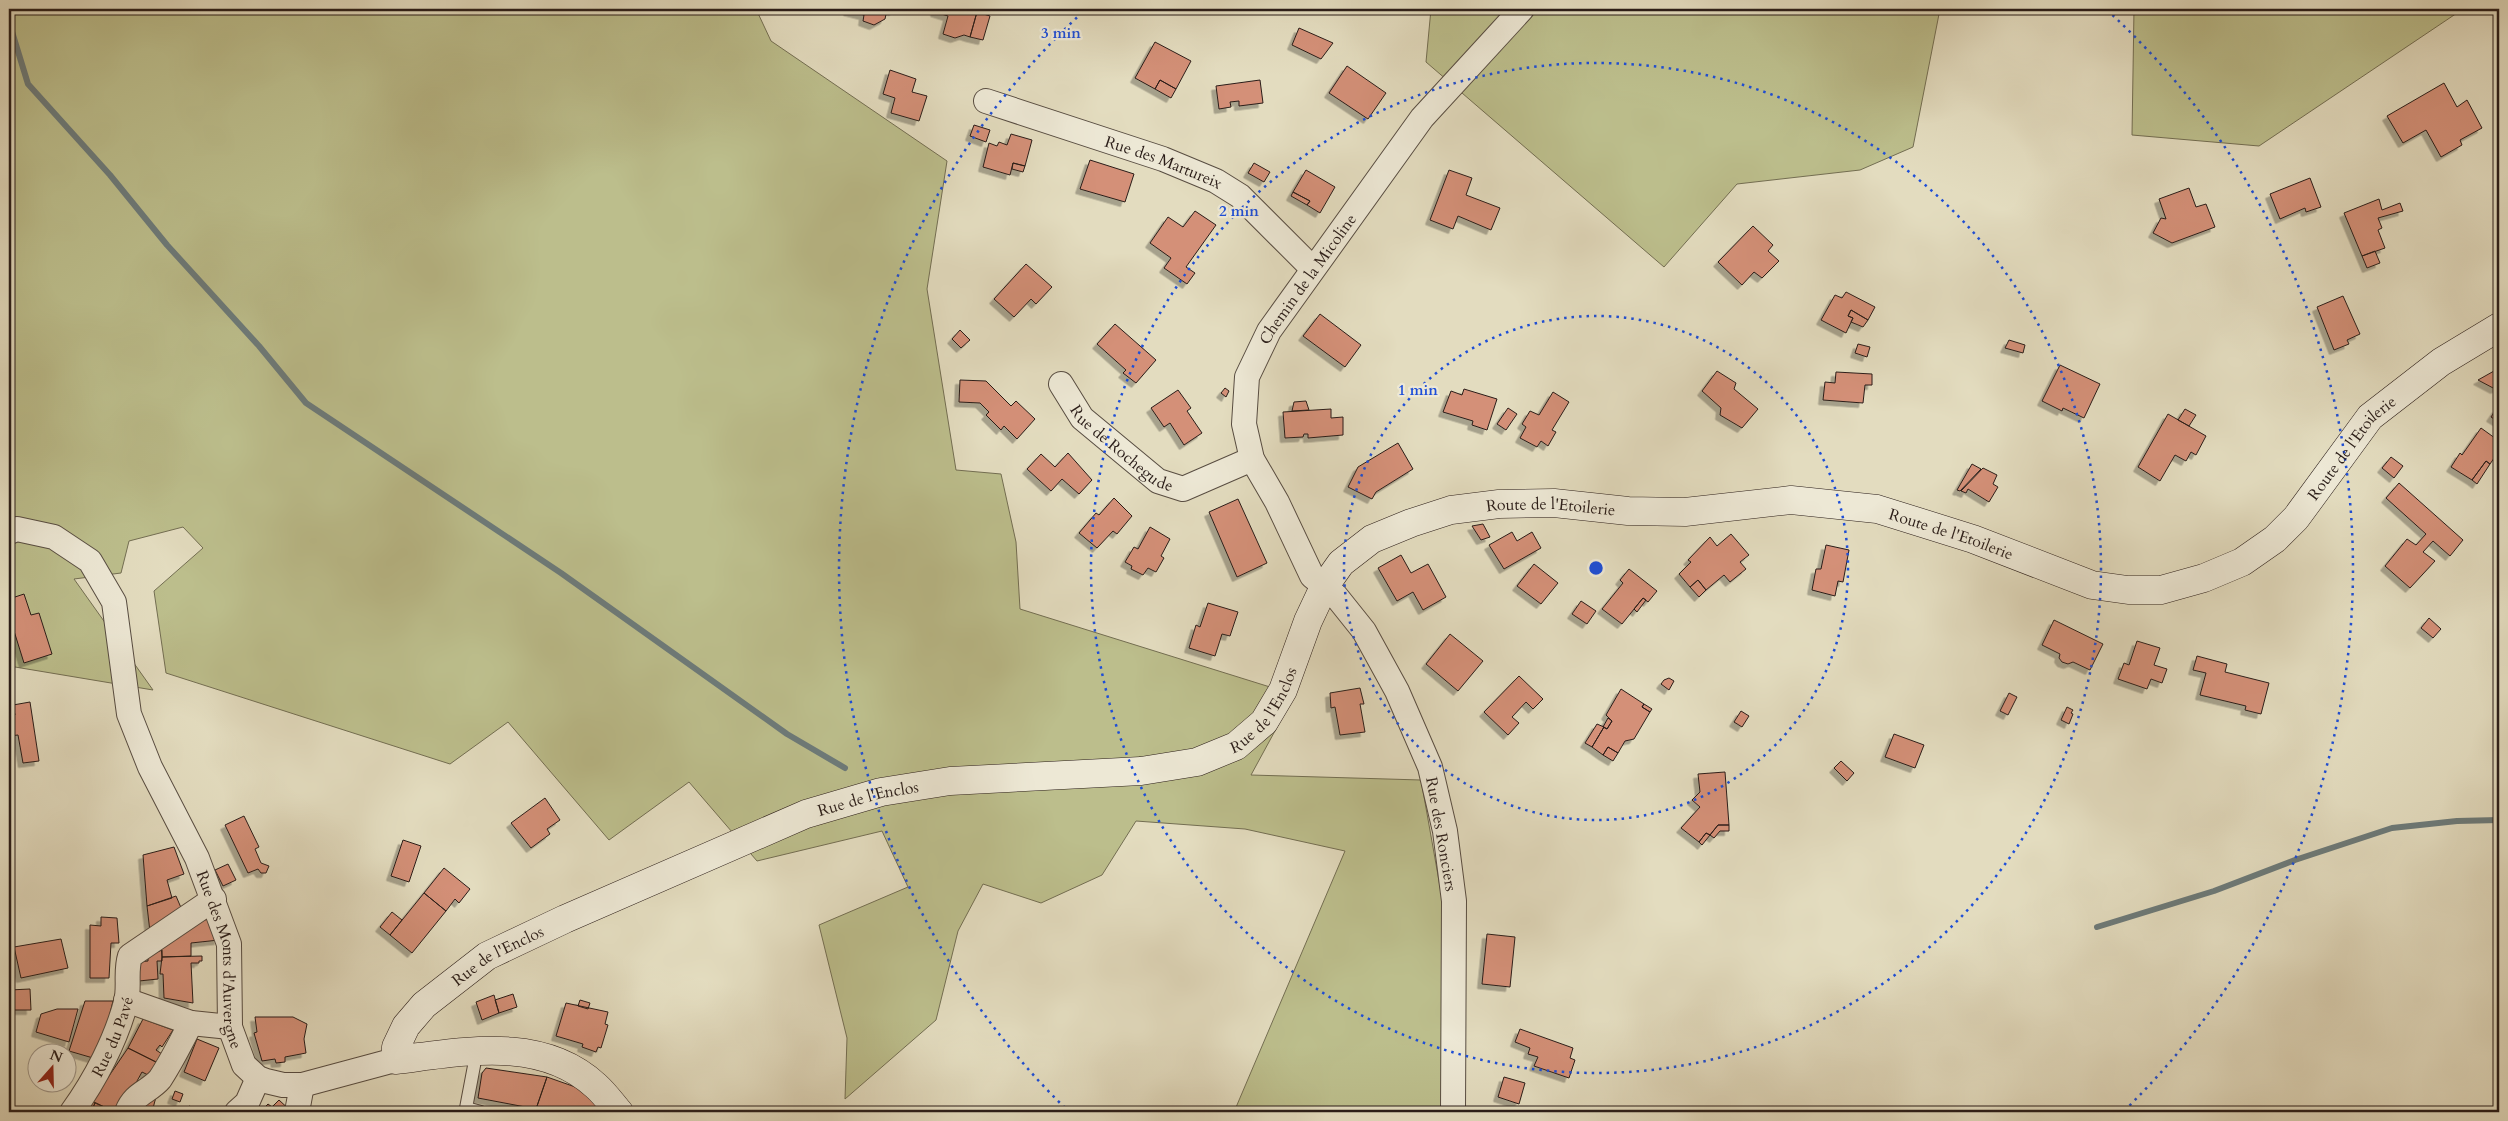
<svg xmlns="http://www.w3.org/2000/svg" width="2508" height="1121" font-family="Cardo,serif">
	<defs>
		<filter id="shadow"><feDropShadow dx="-4.5" dy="4.5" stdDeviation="0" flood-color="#0004"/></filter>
	</defs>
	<rect width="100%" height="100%" fill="#e3dcbf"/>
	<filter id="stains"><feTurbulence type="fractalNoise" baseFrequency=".004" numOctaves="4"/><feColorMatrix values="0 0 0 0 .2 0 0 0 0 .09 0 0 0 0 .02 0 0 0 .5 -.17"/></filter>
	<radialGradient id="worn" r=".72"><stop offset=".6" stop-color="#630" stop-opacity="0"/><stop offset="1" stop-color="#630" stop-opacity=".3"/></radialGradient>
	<path fill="#bcbe8c" stroke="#736e52" d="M9,9H756L771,41L947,161L927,289L956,470L1001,474L1016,542L1020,609L1270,687L1294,696L1251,775L1421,780L1444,909L1448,1112H1234L1345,851L1245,829L1136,821L1102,875L1041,903L983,884L958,931L936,1020L845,1099L847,1038L819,925L908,887L882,831L757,861L689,782L609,840L508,722L450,764L166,673L154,591L203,548L183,527L129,541L121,573L74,579L153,690L9,666Z
		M1431,9H1940L1913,147L1860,170L1737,184L1664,267L1426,62Z
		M2134,9H2463L2259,146L2132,135Z"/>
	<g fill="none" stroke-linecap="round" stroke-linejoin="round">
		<path stroke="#6d7b7a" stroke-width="6" d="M9,22L28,84L110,175L167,245L259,346L306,403L561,573L787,734L845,768
			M2097,927L2214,891L2295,860L2392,828L2457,821L2499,820"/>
	</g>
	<path fill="#d49078" stroke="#2a1d19" filter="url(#shadow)" d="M849,9H894V11L887,10L885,19L874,25L863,21L864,15L848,11Z
		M936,9H983L982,14L977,12L970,37L964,35L955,38L943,34L948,16L935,12Z
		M977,12L990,16L983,40L970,37Z
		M1299,28L1333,43L1321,59L1292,45Z
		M1155,42L1191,61L1176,89L1160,80L1155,89L1135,78Z
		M1347,66L1386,93L1368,119L1329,93Z
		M890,70L916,79L912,92L927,96L919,121L891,113L895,98L883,94Z
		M1160,80L1176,89L1171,98L1155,89Z
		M1260,80L1263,103L1239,106V101L1230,102L1231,107L1219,109L1216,86Z
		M2444,83L2457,107L2467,100L2482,128L2460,140L2462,145L2441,157L2426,130L2403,143L2387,116Z
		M974,125L990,130L986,142L970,136Z
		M1011,134L1032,140L1025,166L1013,163L1010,175L983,167L989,143L997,146L999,142L1007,145Z
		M1090,160L1134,174L1125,202L1080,189Z
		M1013,163L1025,166L1023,172L1012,169Z
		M1254,163L1270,172L1264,182L1248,173Z
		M1306,170L1335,187L1320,213L1307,205L1310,201L1293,192Z
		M1449,170L1472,178L1466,195L1500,208L1491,230L1458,216L1453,229L1430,220Z
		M2310,178L2321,207L2306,212L2305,208L2280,219L2270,194Z
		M2189,188L2196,207L2206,204L2215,227L2172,243L2153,233L2161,218L2166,219L2159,199Z
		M1293,192L1310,201L1307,205L1291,196Z
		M2379,199L2382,210L2400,203L2403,211L2378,218L2382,228L2378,230L2385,248L2362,256L2344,213Z
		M1195,211L1216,225L1186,267L1195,273L1187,284L1164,268L1171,258L1150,243L1168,217L1183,227Z
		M1753,226L1773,245L1768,251L1779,261L1762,278L1754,272L1742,285L1718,262Z
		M2375,251L2380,263L2367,268L2362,256Z
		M1026,264L1052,287L1036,304L1031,299L1014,317L994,299Z
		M1846,292L1875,307L1868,320L1851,310L1848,316L1853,318L1846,333L1821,320L1835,295L1842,298Z
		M2343,296L2360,334L2347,340L2349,344L2334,350L2317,307Z
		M1851,310L1868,320L1863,327L1851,322L1853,318L1848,316Z
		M1320,314L1361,345L1345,367L1303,336Z
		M1115,324L1156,360L1136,383L1123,373L1126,370L1097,344Z
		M960,330L970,340L961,348L952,339Z
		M2009,340L2025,345L2023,353L2005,348Z
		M1858,344L1870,347L1867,357L1855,353Z
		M2060,365L2100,384L2084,418L2063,408L2062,411L2042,401Z
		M1717,371L1736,383L1734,389L1758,409L1742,428L1720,415L1721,408L1702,391Z
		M2494,371L2499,374V387L2495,389L2478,380Z
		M1836,372L1872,374V385H1865L1863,403L1823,400L1825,382L1835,383Z
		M960,380L986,381L1011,406L1016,401L1035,419L1017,439L1004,426L1001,430L986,415L989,412L980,403L959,402Z
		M1225,388L1229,391L1226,397L1221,393Z
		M1464,389L1497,399L1487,430L1472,425L1473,421L1443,412L1451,391L1462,395Z
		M1178,390L1191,408L1187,411L1202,433L1184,445L1170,423L1164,427L1151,408Z
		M1553,392L1569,402L1552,430L1556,432L1548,446L1541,441L1537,447L1520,438L1526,427L1522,424L1530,411L1539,415Z
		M1306,401L1309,410L1292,411L1294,402Z
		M1508,408L1517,414L1506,430L1497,424Z
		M2497,408L2499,409V422L2491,417Z
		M1331,409V418L1343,417V435L1308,438V434H1304L1303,437L1285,438L1283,412Z
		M2185,409L2196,415L2189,426L2178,420Z
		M2168,414L2206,436L2196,455L2191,452L2186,461L2175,455L2160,481L2138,467Z
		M2481,428L2499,441V451L2490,464L2486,461L2472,480L2451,467L2460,453L2462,455Z
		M1398,443L1413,469L1376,492L1372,499L1348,487L1358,467Z
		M1068,453L1092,480L1079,494L1062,479L1051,491L1027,469L1041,454L1055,467Z
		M2391,457L2403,466L2394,478L2382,468Z
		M2486,461L2490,464L2477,484L2472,480Z
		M1972,464L1981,469L1960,491L1957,490Z
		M1983,468L1997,475L1993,484L1998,487L1989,502L1968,489L1966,493L1961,491Z
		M2399,483L2463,540L2450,556L2433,541L2423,552L2435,561L2410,588L2385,566L2407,539L2416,545L2426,534L2386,498Z
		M1114,498L1132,516L1117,534L1113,531L1097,548L1079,533L1096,513L1099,515Z
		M1238,499L1267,563L1237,577L1209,512Z
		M1483,524L1490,537L1481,540L1472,526Z
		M1150,527L1170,539L1161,556L1164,558L1156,572L1148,568L1143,575L1131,569L1132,566L1125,562L1134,547L1138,549Z
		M1512,532L1517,541L1532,532L1541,548L1504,569L1489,545Z
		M1731,534L1749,555L1740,562L1746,569L1730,582L1724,575L1706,590L1698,580L1690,587L1679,574L1691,562L1688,560L1710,537L1717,546Z
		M1826,545L1849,550L1843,582L1838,581L1835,596L1812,590L1816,569H1821Z
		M1401,555L1411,573L1428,564L1446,597L1423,610L1413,592L1397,601L1378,568Z
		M1534,564L1558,583L1541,604L1517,586Z
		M1629,569L1657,591L1648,602L1643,598L1622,624L1602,609L1623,583L1620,580Z
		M1698,580L1706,590L1699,597L1690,587Z
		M24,594L31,615L39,613L52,654L24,663L9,615V599Z
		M1643,598L1646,600L1637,612L1634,609Z
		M1581,601L1596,611L1587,624L1572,614Z
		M1208,603L1238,612L1230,636L1222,634L1215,656L1189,648L1196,625L1200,627Z
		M2429,618L2441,629L2433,638L2421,628Z
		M2054,620L2103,644L2090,670L2073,662L2068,664L2062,662L2059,658L2060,654L2042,645Z
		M1450,634L1483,661L1458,691L1426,664Z
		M2137,641L2160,648L2154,665L2167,669L2162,683L2151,679L2147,689L2118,679L2124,663L2129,665Z
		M2197,656L2227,664L2225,672L2269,683L2261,714L2245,710L2246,706L2200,695L2206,673L2193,670Z
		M1519,676L1543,699L1533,709L1526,702L1512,717L1519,723L1508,735L1484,712Z
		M1669,678L1674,681L1669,690L1661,684L1664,680Z
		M1360,688L1364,704H1360L1365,732L1340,735L1335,707L1331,708L1330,693Z
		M1621,689L1644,704L1642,707L1650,712L1634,739L1625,741L1618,753L1608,747L1603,755L1592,747L1604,727L1607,729L1612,721L1606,715Z
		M2009,693L2017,697L2008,715L2000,711Z
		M30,702L39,761L23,763L18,735L9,736V716L15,715L13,705Z
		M1644,704L1652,709L1650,712L1642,707Z
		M2067,707L2073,710L2071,713L2073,714L2069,724L2061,720Z
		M1741,711L1749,716L1742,727L1734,722Z
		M1608,718L1612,721L1607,729L1603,727Z
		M1597,724L1604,727L1592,747L1585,743Z
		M1894,734L1924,745L1915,768L1885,757Z
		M1608,747L1618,753L1613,761L1603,755Z
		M1841,761L1854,773L1847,781L1834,768Z
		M1725,772L1729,825H1718L1710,835L1706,833L1699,842L1681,828L1700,807L1692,800L1700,792L1698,774Z
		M545,798L560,820L547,829L550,834L531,848L511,823Z
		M244,816L259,847L255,849L261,863L269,866L266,873H261L258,869L248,873L225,825Z
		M1718,825H1729V831H1720L1714,838L1710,835Z
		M1706,833L1710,835L1702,845L1699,842Z
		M403,840L421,846L409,882L391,876Z
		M174,847L184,874L167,880L172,898L147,906L143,855Z
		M228,864L236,880L223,886L215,870Z
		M444,868L470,889L459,903L455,899L446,911L424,893Z
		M424,893L446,911L412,953L390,935Z
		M176,896L182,910L150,932L147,906Z
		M392,912L402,920L390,935L380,927Z
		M101,917L117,918L119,943H111L109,978H90V925L101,926Z
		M212,917L219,940L191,943V956L162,957L161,942L186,928Z
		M1487,934L1515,937L1510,987L1482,984Z
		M61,939L68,968L21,978L14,947Z
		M162,950V961H157L158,979L139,981L138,962L148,961V956Z
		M202,956V961H199V963H191L193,1003L164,998L163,974H160L162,957Z
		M30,989L31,1010H10L9,990Z
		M513,994L517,1007L499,1013L495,1000Z
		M494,995L499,1013L482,1020L476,1002Z
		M580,1000L590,1003L588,1009L578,1006Z
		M85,1001H113L106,1030L93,1058L69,1051Z
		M566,1003L608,1012L605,1024L608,1025L601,1048L598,1047L596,1052L582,1047L583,1044L556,1036Z
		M57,1009H78L69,1042L36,1032L41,1014Z
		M255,1017H293L307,1024L304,1039L306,1053L285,1057V1062L276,1063L275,1059L262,1061L254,1033L257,1032Z
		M143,1019L173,1030L162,1047L160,1045L156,1050L165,1056L160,1064L128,1048Z
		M1520,1029L1573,1048L1570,1058L1575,1060L1569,1078L1534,1066L1538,1057L1528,1054L1530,1048L1515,1042Z
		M197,1039L219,1048L205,1081L184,1072Z
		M128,1048L160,1064L152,1077L142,1072L120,1112H115L92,1101Z
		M486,1068L547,1077L536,1109L478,1098L482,1073Z
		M547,1077L581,1089L596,1105L592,1112H552L536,1109Z
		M1504,1077L1525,1083L1519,1104L1498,1097Z
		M175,1091L183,1094L180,1102L172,1099Z
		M156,1097L152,1112H154H132Z
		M279,1100L292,1112H260L268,1104L272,1107Z
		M92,1101L95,1103L91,1112H86Z
		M95,1103L115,1112H91Z
		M189,1106L208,1112H187Z
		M369,1107L399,1109L398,1112H369Z
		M431,1109L444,1112H430Z"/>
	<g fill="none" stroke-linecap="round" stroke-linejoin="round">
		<defs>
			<path id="lane" d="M477,1050L466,1108L481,1112"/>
			<g id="street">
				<path id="s1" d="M986,101L1163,159L1216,181L1240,196L1312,268"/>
				<path id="s2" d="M1061,384L1082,418L1158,481L1183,489L1252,459"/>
				<path id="s3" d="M9,532L17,529L54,537L90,561L114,602L129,714L150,767L197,858L229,944L230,1027L244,1065L258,1078L266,1081L283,1085H302L395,1060"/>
				<path d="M126,1000L191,1023L230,1027"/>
				<path id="s4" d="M72,1112C95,1080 116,1040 126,1002C130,987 125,972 130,956L214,899"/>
				<path d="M127,1112C134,1093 149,1092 160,1079C172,1061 181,1042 191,1023"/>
				<path d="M237,1112L247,1103L258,1078"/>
				<path d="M297,1112L302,1085"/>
				<path id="s5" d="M1453,1112L1454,901L1445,831L1430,767L1397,691L1364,631L1336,596L1312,576L1277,502L1252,459L1244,424L1247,377L1269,331L1422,118L1522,9"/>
			</g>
			<g id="secondary">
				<path id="s6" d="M619,1112C612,1104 605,1094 596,1086C541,1035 463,1052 395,1060L396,1047L406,1026L424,1005L487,956L565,919L806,814L881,792L950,781L1141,771L1197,762L1236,746L1264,722L1283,690L1308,621L1324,587L1341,563L1372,539L1411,523L1451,510L1499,504L1554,503L1628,511L1685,512L1791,500L1877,509L1973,539L2092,585L2128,590H2161L2204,578L2242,562L2275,539L2296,518L2370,417L2441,362L2499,327"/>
			</g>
		</defs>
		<use href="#lane" stroke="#584d42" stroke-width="14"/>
		<use href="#street" stroke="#584d42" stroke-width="26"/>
		<use href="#secondary" stroke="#2a1d19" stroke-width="29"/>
		<use href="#lane" stroke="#ede8d5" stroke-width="12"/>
		<use href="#street" stroke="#ede8d5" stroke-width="24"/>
		<use href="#secondary" stroke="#ede8d5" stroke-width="28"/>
	</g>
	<g fill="none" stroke="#1d4ed8" stroke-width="2.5" stroke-dasharray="2.5 5">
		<circle cx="1596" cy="568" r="252"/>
		<circle cx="1596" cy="568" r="505"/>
		<path d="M1065 1108A757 757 0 0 1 1085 10M2107 10A757 757 0 0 1 2127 1108"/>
	</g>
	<g text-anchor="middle" stroke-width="4.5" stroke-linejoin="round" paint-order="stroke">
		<g font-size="16" fill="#2a1d19" stroke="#ede8d5">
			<text dy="6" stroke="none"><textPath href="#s1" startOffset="188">Rue des Martureix</textPath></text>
			<text dy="6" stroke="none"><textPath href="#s5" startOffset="905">Chemin de la Micoline</textPath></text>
			<text dy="6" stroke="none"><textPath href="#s2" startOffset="90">Rue de Rochegude</textPath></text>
			<text dy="6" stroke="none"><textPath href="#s6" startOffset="2485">Route de l'Etoilerie</textPath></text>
			<text dy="6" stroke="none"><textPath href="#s6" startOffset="1614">Route de l'Etoilerie</textPath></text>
			<text dy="6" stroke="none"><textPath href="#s6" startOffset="2020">Route de l'Etoilerie</textPath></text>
			<text dy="6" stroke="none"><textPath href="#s6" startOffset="1222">Rue de l'Enclos</textPath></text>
			<text dy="6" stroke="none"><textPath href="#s6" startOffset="802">Rue de l'Enclos</textPath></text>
			<text transform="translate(1442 834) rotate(80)" y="6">Rue des Ronciers</text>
			<text dy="6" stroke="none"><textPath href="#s6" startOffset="398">Rue de l'Enclos</textPath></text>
			<text dy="6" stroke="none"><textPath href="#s3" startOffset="515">Rue des Monts d'Auvergne</textPath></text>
			<text dy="6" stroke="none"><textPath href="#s4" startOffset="86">Rue du Pavé</textPath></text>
		</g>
	</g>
	<circle cx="1596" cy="568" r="8" fill="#1d4ed8" stroke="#ede8d5" stroke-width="2.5"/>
	<g font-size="15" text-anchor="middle" font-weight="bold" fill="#1d4ed8" stroke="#ede8d5" stroke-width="4.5" stroke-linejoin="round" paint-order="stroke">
		<text x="1061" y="38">3 min</text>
		<text x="1239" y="216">2 min</text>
		<text x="1418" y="395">1 min</text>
	</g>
	<rect width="2508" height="1121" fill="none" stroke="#e3dcbf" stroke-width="30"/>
	<rect x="10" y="10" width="2488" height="1101" fill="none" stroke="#2a1d19" stroke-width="2.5"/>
	<rect x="15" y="15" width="2478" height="1091" fill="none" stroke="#2a1d19"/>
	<g transform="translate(52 1068) rotate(20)"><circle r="24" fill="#ede8d5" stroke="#9f978a"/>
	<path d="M0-4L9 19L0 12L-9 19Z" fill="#8f2418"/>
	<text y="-8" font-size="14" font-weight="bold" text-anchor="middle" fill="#2a1d19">N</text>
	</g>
	<rect width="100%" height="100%" filter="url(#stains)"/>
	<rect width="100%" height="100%" fill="url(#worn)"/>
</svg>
